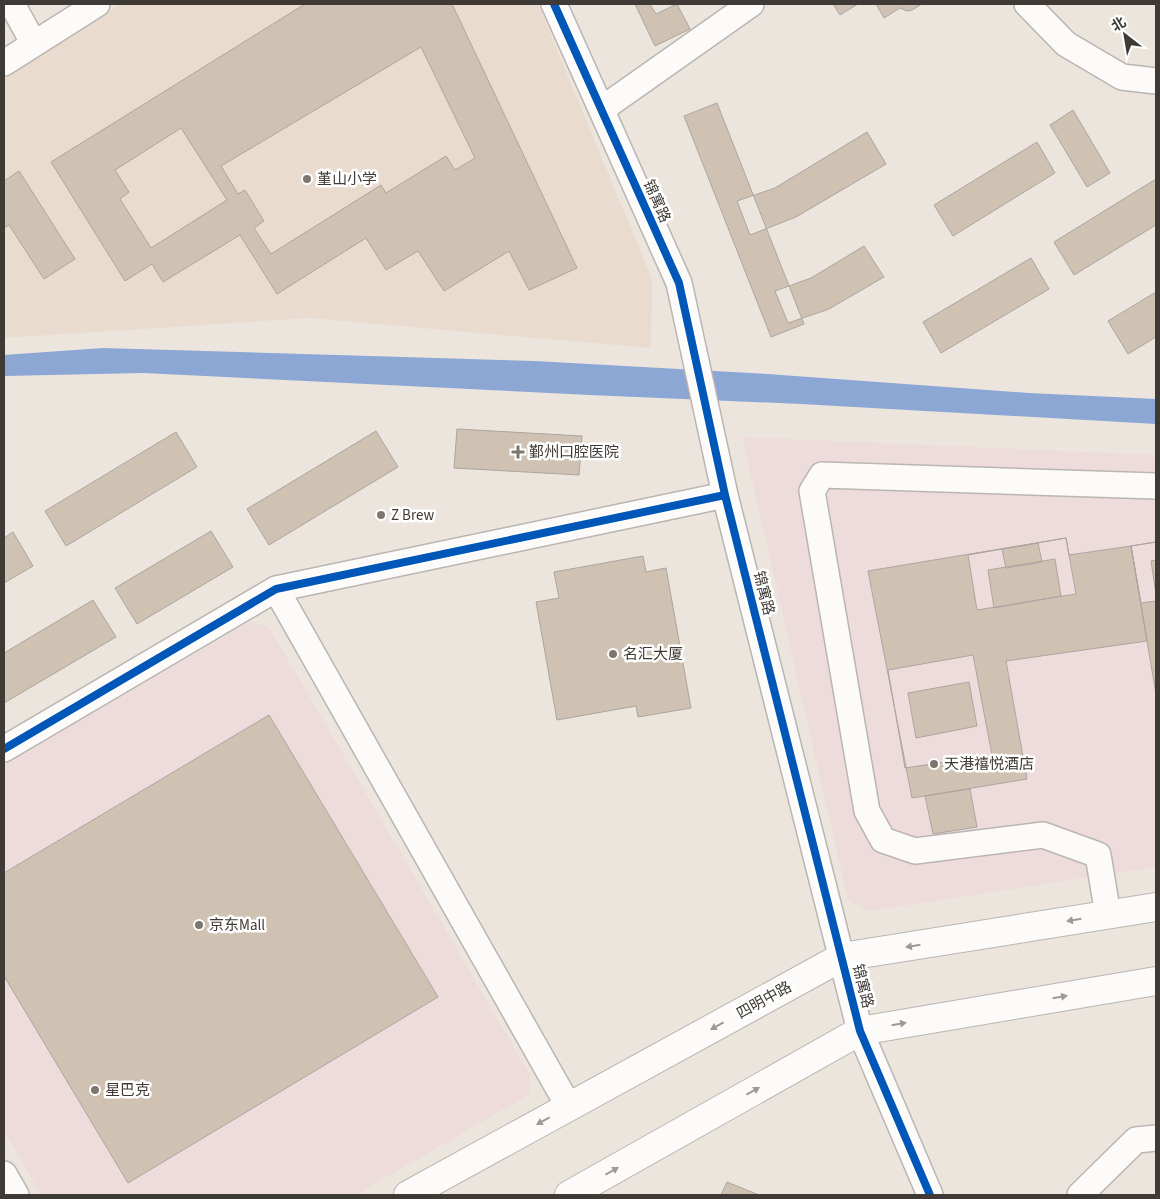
<svg xmlns="http://www.w3.org/2000/svg" width="1160" height="1199" font-family="'Source Sans 3','Noto Sans SC',sans-serif">
	<rect width="100%" height="100%" fill="#ece5de"/>
	<path fill="#eedcdd" d="M742,437L1156,455V867L869,911L848,900Z
		M250,622L269,627L530,1075V1094L356,1195H41L4,1131V765Z"/>
	<path fill="#e9dbce" d="M120,4H538L652,279L651,348L309,318L4,338V79Z"/>
	<path fill="#8da7d4" d="M103,348L535,361L768,374L1029,393L1156,399V424L801,404L590,395L143,373L4,376V355Z"/>
	<path fill="#d0c2b2" stroke="#aba5a0" fill-rule="evenodd" d="M305,4H452L577,268L529,290L509,251L444,291L418,251L386,270L366,238L277,294L240,235L163,282L152,264L125,281L51,162ZM421,47L475,158L455,170L446,156L386,193L381,185L271,254L254,228L264,221L245,190L238,194L221,166ZM181,128L227,200L151,248L120,199L129,192L115,170Z
		M635,4H677L690,29L655,46Z
		M650,4H677L656,14Z
		M833,4H858L840,15Z
		M876,4H922L912,10L907,11L900,8L884,18Z
		M717,103L804,324L771,337L684,116Z
		M1073,110L1110,173L1087,187L1050,125Z
		M867,132L886,164L796,217L750,235L737,201L775,188Z
		M1037,142L1055,173L953,236L934,205Z
		M19,171L75,259L44,279L9,225L4,228V181Z
		M1156,179V225L1074,275L1054,242Z
		M864,246L884,277L829,309L788,323L775,291L811,278Z
		M1031,258L1049,289L941,353L923,322Z
		M1156,292V337L1128,354L1108,321Z
		M457,429L582,436L579,475L454,468Z
		M376,431L398,467L269,545L247,509Z
		M176,432L197,467L66,546L45,511Z
		M211,531L233,567L137,624L115,588Z
		M13,532L33,566L4,583V538Z
		M1066,538L1076,594L977,610L968,555Z
		M1066,538L1069,555L1131,546L1147,641L1006,661L1027,779L912,798L868,571Z
		M1156,542V601L1141,603L1131,546Z
		M1156,542V694L1131,546Z
		M1038,543L1042,562L1006,568L1002,549Z
		M643,556L646,572L666,568L691,708L638,717L636,706L557,720L536,602L559,598L554,572Z
		M1055,559L1061,596L994,608L988,570Z
		M1156,560V594L1151,561Z
		M93,600L116,637L4,703V653Z
		M973,655L992,755L905,768L888,670Z
		M969,682L977,726L916,738L908,693Z
		M269,715L438,997L128,1183L4,976V873Z
		M970,789L977,827L933,834L925,796Z
		M727,1182L759,1195H721Z"/>
	<g fill="none" stroke-linecap="round" stroke-linejoin="round">
		<defs>
			<path id="minor" d="M12,4L34,44
				M554,4L679,283L725,495L860,1031L930,1195
				M1027,4L1066,44L1122,77L1156,81
				M4,63L97,4
				M602,109L751,4
				M276,589L569,1107
				M4,749L276,589L725,495
				M1108,915L1098,855L1043,835L915,851L883,840L867,811L812,491L822,475L1156,486
				M4,1174L16,1195
				M1080,1195L1136,1140L1156,1138"/>
			<path id="major" d="M408,1195L842,957L1156,907
				M569,1195L860,1031L1156,981"/>
		</defs>
		<use href="#minor" stroke="#bab5b0" stroke-width="28"/>
		<use href="#major" stroke="#bab5b0" stroke-width="30"/>
		<use href="#minor" stroke="#fcfbfa" stroke-width="25"/>
		<use href="#major" stroke="#fcfbfa" stroke-width="28"/>
		<defs>
			<path id="cycleway" d="M554,4L679,283L725,495L860,1031L930,1195
				M4,749L276,589L725,495"/>
		</defs>
		<use href="#cycleway" stroke="#fff" stroke-width="11"/>
		<use href="#cycleway" stroke="#0057b8" stroke-width="8"/>
	</g>
	<defs><path id="oneway-solid" d="M-6-.8H1V-3.2L6.5 0L1 3.2V.8H-6Z" transform="scale(1.25)"/></defs>
	<g fill="#9e9a98">
		<use href="#oneway-solid" transform="translate(1074 920) rotate(171)"/>
		<use href="#oneway-solid" transform="translate(913 946) rotate(171)"/>
		<use href="#oneway-solid" transform="translate(1060 997) rotate(-10)"/>
		<use href="#oneway-solid" transform="translate(899 1024) rotate(-10)"/>
		<use href="#oneway-solid" transform="translate(717 1026) rotate(151)"/>
		<use href="#oneway-solid" transform="translate(753 1091) rotate(-29)"/>
		<use href="#oneway-solid" transform="translate(543 1121) rotate(151)"/>
		<use href="#oneway-solid" transform="translate(612 1171) rotate(-29)"/>
	</g>
	<g fill="#7c7670" stroke="#fff" stroke-width="2">
		<circle cx="307" cy="179" r="5"/>
		<path d="M515.5 444.5h5v5h5v5h-5v5h-5v-5h-5v-5h5z"/>
		<circle cx="381" cy="515" r="5"/>
		<circle cx="613" cy="654" r="5"/>
		<circle cx="934" cy="764" r="5"/>
		<circle cx="199" cy="925" r="5"/>
		<circle cx="95" cy="1090" r="5"/>
	</g>
	<g text-anchor="middle" stroke-width="5" stroke-linejoin="round" paint-order="stroke">
		<g font-size="15" fill="#3f3a35" stroke="#fff" text-anchor="start">
			<text x="317" y="184">堇山小学</text>
			<text x="529" y="457">鄞州口腔医院</text>
			<text x="391" y="520">Z Brew</text>
			<text x="623" y="659">名汇大厦</text>
			<text x="944" y="769">天港禧悦酒店</text>
			<text x="209" y="930">京东Mall</text>
			<text x="105" y="1095">星巴克</text>
		</g>
		<g font-size="15" fill="#3f3a35" stroke="#fff">
			<text transform="translate(657 201) rotate(66)" y="5">锦寓路</text>
			<text transform="translate(764 593) rotate(76)" y="5">锦寓路</text>
			<text transform="translate(863 986) rotate(76)" y="5">锦寓路</text>
			<text transform="translate(764 1000) rotate(-29)" y="5">四明中路</text>
		</g>
	</g>
	<rect width="1160" height="1199" fill="none" stroke="#3f3a35" stroke-width="10"/>
	<g transform="translate(1125 35) rotate(329)" stroke="#ffffff" stroke-width="4" paint-order="stroke">
	<path d="M0-4L9 19L0 12L-9 19Z" fill="#3f3a35"/>
	<text y="-8" font-size="14" font-weight="bold" text-anchor="middle" fill="#3f3a35">北</text>
	</g>
</svg>
